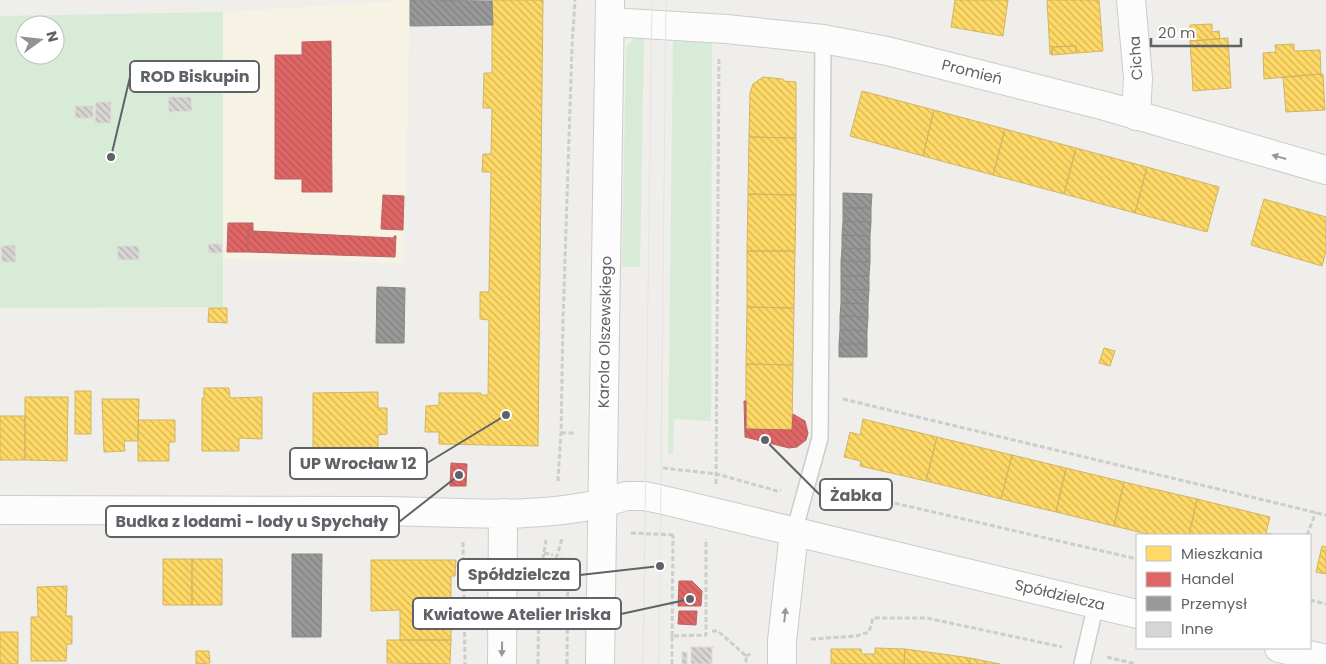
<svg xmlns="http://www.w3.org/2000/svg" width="1326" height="664" font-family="Poppins,sans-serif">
	<defs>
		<pattern id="homes-back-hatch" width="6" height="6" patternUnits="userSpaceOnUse" patternTransform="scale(1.25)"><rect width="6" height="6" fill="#ffd966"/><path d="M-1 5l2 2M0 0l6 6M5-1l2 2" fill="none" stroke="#d2b458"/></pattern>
		<pattern id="shops-back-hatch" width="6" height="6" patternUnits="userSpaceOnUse" patternTransform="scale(1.25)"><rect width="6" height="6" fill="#e06666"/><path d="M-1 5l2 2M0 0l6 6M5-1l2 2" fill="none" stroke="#b95858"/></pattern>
		<pattern id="industry-back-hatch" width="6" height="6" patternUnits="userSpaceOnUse" patternTransform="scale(1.25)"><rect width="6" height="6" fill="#999"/><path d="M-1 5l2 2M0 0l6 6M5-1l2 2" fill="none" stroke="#808081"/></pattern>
		<pattern id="building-back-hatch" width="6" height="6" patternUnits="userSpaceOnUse" patternTransform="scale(1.25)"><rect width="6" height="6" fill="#d6d5d3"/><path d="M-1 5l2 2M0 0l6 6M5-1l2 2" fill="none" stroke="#b1b0af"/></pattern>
	</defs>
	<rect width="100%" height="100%" fill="#efeeea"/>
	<path fill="#f7f3e4" d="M410,0L404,263L223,258V12Z"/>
	<path fill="#d8ebd6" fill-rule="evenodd" d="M223,12V307L0,308V16ZM25,25H55V55H25Z
		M644,36L640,267H622L626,47L635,37Z
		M673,41L712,43L711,421L674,419L673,454H668Z"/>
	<path fill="url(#homes-back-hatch)" stroke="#cfb667" d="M492,0H543L538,446L439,444V432H425L426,406L439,405V393H481V395H488L489,320L480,319V292H489L491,172H482L483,154H491L492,108H483L484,73H492Z
		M955,0H1008L1003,36L951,27Z
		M1047,0H1099L1103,51L1076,53V46L1052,47V55L1050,54Z
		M1212,24V32L1219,31L1220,39L1190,41V25Z
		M1228,38L1231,88L1193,91L1190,41Z
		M1294,44V51L1320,50L1321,74L1264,79L1263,53L1276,52L1275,45Z
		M1076,46V53L1052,55V47Z
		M1323,74L1325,110L1286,112L1283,77Z
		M763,77L783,79L784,81L796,82V138L749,137L750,93L753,84Z
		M862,91L934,110L923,156L850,136Z
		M934,110L1005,129L993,175L923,156Z
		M1005,129L1076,148L1064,194L993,175Z
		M749,137L796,138V195L748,194Z
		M1076,148L1147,167L1135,213L1064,194Z
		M1147,167L1219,187L1207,232L1135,213Z
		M748,194L796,195L795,251H747Z
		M1264,199L1326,217V252L1322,266L1251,245Z
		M747,251H795L794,308L747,307Z
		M747,307L794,308L793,365L746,364Z
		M209,308H227V323L208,322Z
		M1104,348L1115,351L1110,366L1099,363Z
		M746,364L793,365L792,430L746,429Z
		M204,388H229L230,398L262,397V439L239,438V451H202V398H204Z
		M75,391H91V434H75Z
		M378,392V408H387V434L378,435V458L313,459V393Z
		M25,397H68L67,461L25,460Z
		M102,399H139L138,441H124L125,451L104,452Z
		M0,416H25V460H0Z
		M863,419L937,437L926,481L860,466L861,461L844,457L850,432L860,435Z
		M138,420H175V442H169V461H138Z
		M937,437L1012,455L1001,499L926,481Z
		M1012,455L1066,468L1056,512L1001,499Z
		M1066,468L1124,482L1114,526L1056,512Z
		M1124,482L1197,499L1189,535H1151L1114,526Z
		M1197,499L1270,517L1266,533L1276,535H1189Z
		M1322,546L1326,547V574L1316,572Z
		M163,559H192V605H163Z
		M192,559H222V605H192Z
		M371,560H456L455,576H451V640H400V610L371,611Z
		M67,586L66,616H72V644H67L66,661H31V617H38L37,587Z
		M0,632H18V664H0Z
		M387,640H451L450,664L387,663Z
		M875,648L905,649L904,664H831V649H861L862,654H875Z
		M905,649L942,654L970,658L969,664H904Z
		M196,651H209L210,663L196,664Z
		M970,658L1000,664H969Z"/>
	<path fill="url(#shops-back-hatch)" stroke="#b96567" d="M331,41L332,192H302V179H275V55H302V42Z
		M383,195L404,196L403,230L381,229Z
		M228,223H253V231L248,229V252H227Z
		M248,229L253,231L394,238V236H396L395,257L248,252Z
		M744,401H746V429L792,430L793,414L805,421L808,433L806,440L797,447L789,448L745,437Z
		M451,463L467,464L466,486H450Z
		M679,581H692L702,591L701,606H678Z
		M679,611H697L696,625L678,624Z"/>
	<path fill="url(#industry-back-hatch)" stroke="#88898a" d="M410,0L492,1L493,25L410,26Z
		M843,193L872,194L871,208H843Z
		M843,208H871V222L843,221Z
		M843,221L871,222L870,236L842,235Z
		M842,235L870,236V249L842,248Z
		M842,248L870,249V262L841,261Z
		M841,261L870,262L869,276H841Z
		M841,276H869V290L841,289Z
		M377,287L405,288L404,343H376Z
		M841,289L869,290L868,304L841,303Z
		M841,303L868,304V317L840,316Z
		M840,316L868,317L867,331L840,330Z
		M840,330L867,331V344H839Z
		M839,344H867V357H839Z
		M292,554H322L321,637H292Z"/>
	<path fill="url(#building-back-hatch)" stroke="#deddd9" d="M168,97H191L192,111L169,112Z
		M96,102H111V123H95Z
		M75,106H93V118H75Z
		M208,244H222V253H209Z
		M15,245L16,262H2L1,246Z
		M117,246H139V260H118Z
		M691,647H714L712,648V664H691Z
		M682,652H687V664H682Z"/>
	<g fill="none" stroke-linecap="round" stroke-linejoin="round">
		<defs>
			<path id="service" d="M794,532L820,438L823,39
				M1082,664L1096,604"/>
			<path id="minor" d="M1131,0L1138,78L1136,116
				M610,22L726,29L823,39L887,51L1105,106L1326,170
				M0,510C128,510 257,511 385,511C457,512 533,520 603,503
				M502,664L503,513
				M782,664V641L794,532"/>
			<path id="tertiary" d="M603,503L626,496H644L659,499L1137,614
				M1279,648L1326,659
				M600,664L610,0"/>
		</defs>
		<use href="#service" stroke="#cbcccc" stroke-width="18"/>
		<use href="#minor" stroke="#cbcccc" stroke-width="30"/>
		<use href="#tertiary" stroke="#cbcccc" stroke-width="30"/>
		<path stroke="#cacfcc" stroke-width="3" stroke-dasharray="5 2.5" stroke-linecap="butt" d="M843,399L1326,515
			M561,433H574
			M663,468L717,474L777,491L781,490
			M559,481L558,479L561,433L563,321L572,47L575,0
			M716,484L719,58
			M829,488L1137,559
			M631,533L676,535
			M1307,535L1316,512
			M463,542L465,664
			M544,553L553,555
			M560,559H569
			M539,583L557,556L562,539
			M1310,600L1326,604
			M712,631H718L746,656V664
			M672,636L673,535
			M811,639L856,636L869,632L873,618H927L1062,647
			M746,656L752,653
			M1107,657L1136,664
			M538,664L539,583L546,540
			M567,664L568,559
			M672,664V636L706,635V539"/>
		<use href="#service" stroke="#fdfcfc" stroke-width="15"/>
		<use href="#minor" stroke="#fdfcfc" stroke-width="28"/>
		<use href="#tertiary" stroke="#fdfcfc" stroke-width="28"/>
		<path stroke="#e4e4e4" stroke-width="1" d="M643,664L652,0
			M659,664L666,0"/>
	</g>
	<defs><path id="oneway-solid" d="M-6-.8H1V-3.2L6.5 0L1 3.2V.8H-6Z" transform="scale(1.25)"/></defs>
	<g fill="#96999c">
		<use href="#oneway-solid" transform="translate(1279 157) rotate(-164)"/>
		<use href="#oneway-solid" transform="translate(785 615) rotate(-84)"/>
		<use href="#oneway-solid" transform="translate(502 649) rotate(91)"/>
	</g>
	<g text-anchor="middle" stroke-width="5" stroke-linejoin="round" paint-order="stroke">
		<g font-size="15" fill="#5f6368" stroke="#fff">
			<text transform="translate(1136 58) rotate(-94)" y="5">Cicha</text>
			<text transform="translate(972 72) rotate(14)" y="5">Promień</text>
			<text transform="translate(605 332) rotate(-89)" y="5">Karola Olszewskiego</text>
			<text transform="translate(1060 595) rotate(13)" y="5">Spółdzielcza</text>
		</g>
	</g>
	<path fill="none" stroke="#5f6368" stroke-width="2" d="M111 157L130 77M506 415L427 463M765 440L820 495M459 475L399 522M660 566L580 575M690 599L621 614"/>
	<g fill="#5f6368" stroke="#fff" stroke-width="2">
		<circle cx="111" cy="157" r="5"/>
		<circle cx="506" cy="415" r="5"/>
		<circle cx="765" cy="440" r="5"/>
		<circle cx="459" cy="475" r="5"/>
		<circle cx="660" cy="566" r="5"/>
		<circle cx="690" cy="599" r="5"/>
	</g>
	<g fill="#fff" stroke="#5f6368" stroke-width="2">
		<rect x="130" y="61" width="129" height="31" rx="5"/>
		<rect x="290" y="448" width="137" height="31" rx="5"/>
		<rect x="820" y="479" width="72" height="31" rx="5"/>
		<rect x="106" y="506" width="293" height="31" rx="5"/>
		<rect x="458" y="559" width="122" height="31" rx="5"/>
		<rect x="413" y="598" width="208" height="31" rx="5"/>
	</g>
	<g font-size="16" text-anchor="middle" font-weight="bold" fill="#5f6368">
		<text x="195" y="82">ROD Biskupin</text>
		<text x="358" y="469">UP Wrocław 12</text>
		<text x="856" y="501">Żabka</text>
		<text x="252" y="527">Budka z lodami - lody u Spychały</text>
		<text x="519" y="580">Spółdzielcza</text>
		<text x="517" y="620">Kwiatowe Atelier Iriska</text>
	</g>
	<rect x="1136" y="534" width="175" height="115" fill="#ffffff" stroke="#bfc1c3"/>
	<rect x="1146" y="546" width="25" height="15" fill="#ffd966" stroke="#bfc1c3"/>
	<text x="1181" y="559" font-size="15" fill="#5f6368">Mieszkania</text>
	<rect x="1146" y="572" width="25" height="15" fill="#e06666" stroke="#bfc1c3"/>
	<text x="1181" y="584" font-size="15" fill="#5f6368">Handel</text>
	<rect x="1146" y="596" width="25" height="15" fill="#999999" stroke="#bfc1c3"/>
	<text x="1181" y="609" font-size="15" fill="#5f6368">Przemysł</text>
	<rect x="1146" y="622" width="25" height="15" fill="#d6d5d3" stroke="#bfc1c3"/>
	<text x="1181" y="634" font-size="15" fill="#5f6368">Inne</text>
	<g transform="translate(40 40) rotate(75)"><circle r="24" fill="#ffffff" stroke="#bfc1c3"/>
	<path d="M0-4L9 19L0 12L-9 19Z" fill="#919496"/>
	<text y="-8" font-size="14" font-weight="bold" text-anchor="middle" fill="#5f6368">N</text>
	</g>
	<path d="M1151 38v8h90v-8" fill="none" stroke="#5f6368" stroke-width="2.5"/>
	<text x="1158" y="38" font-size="15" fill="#5f6368" stroke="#ffffff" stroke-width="4" paint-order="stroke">20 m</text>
</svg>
